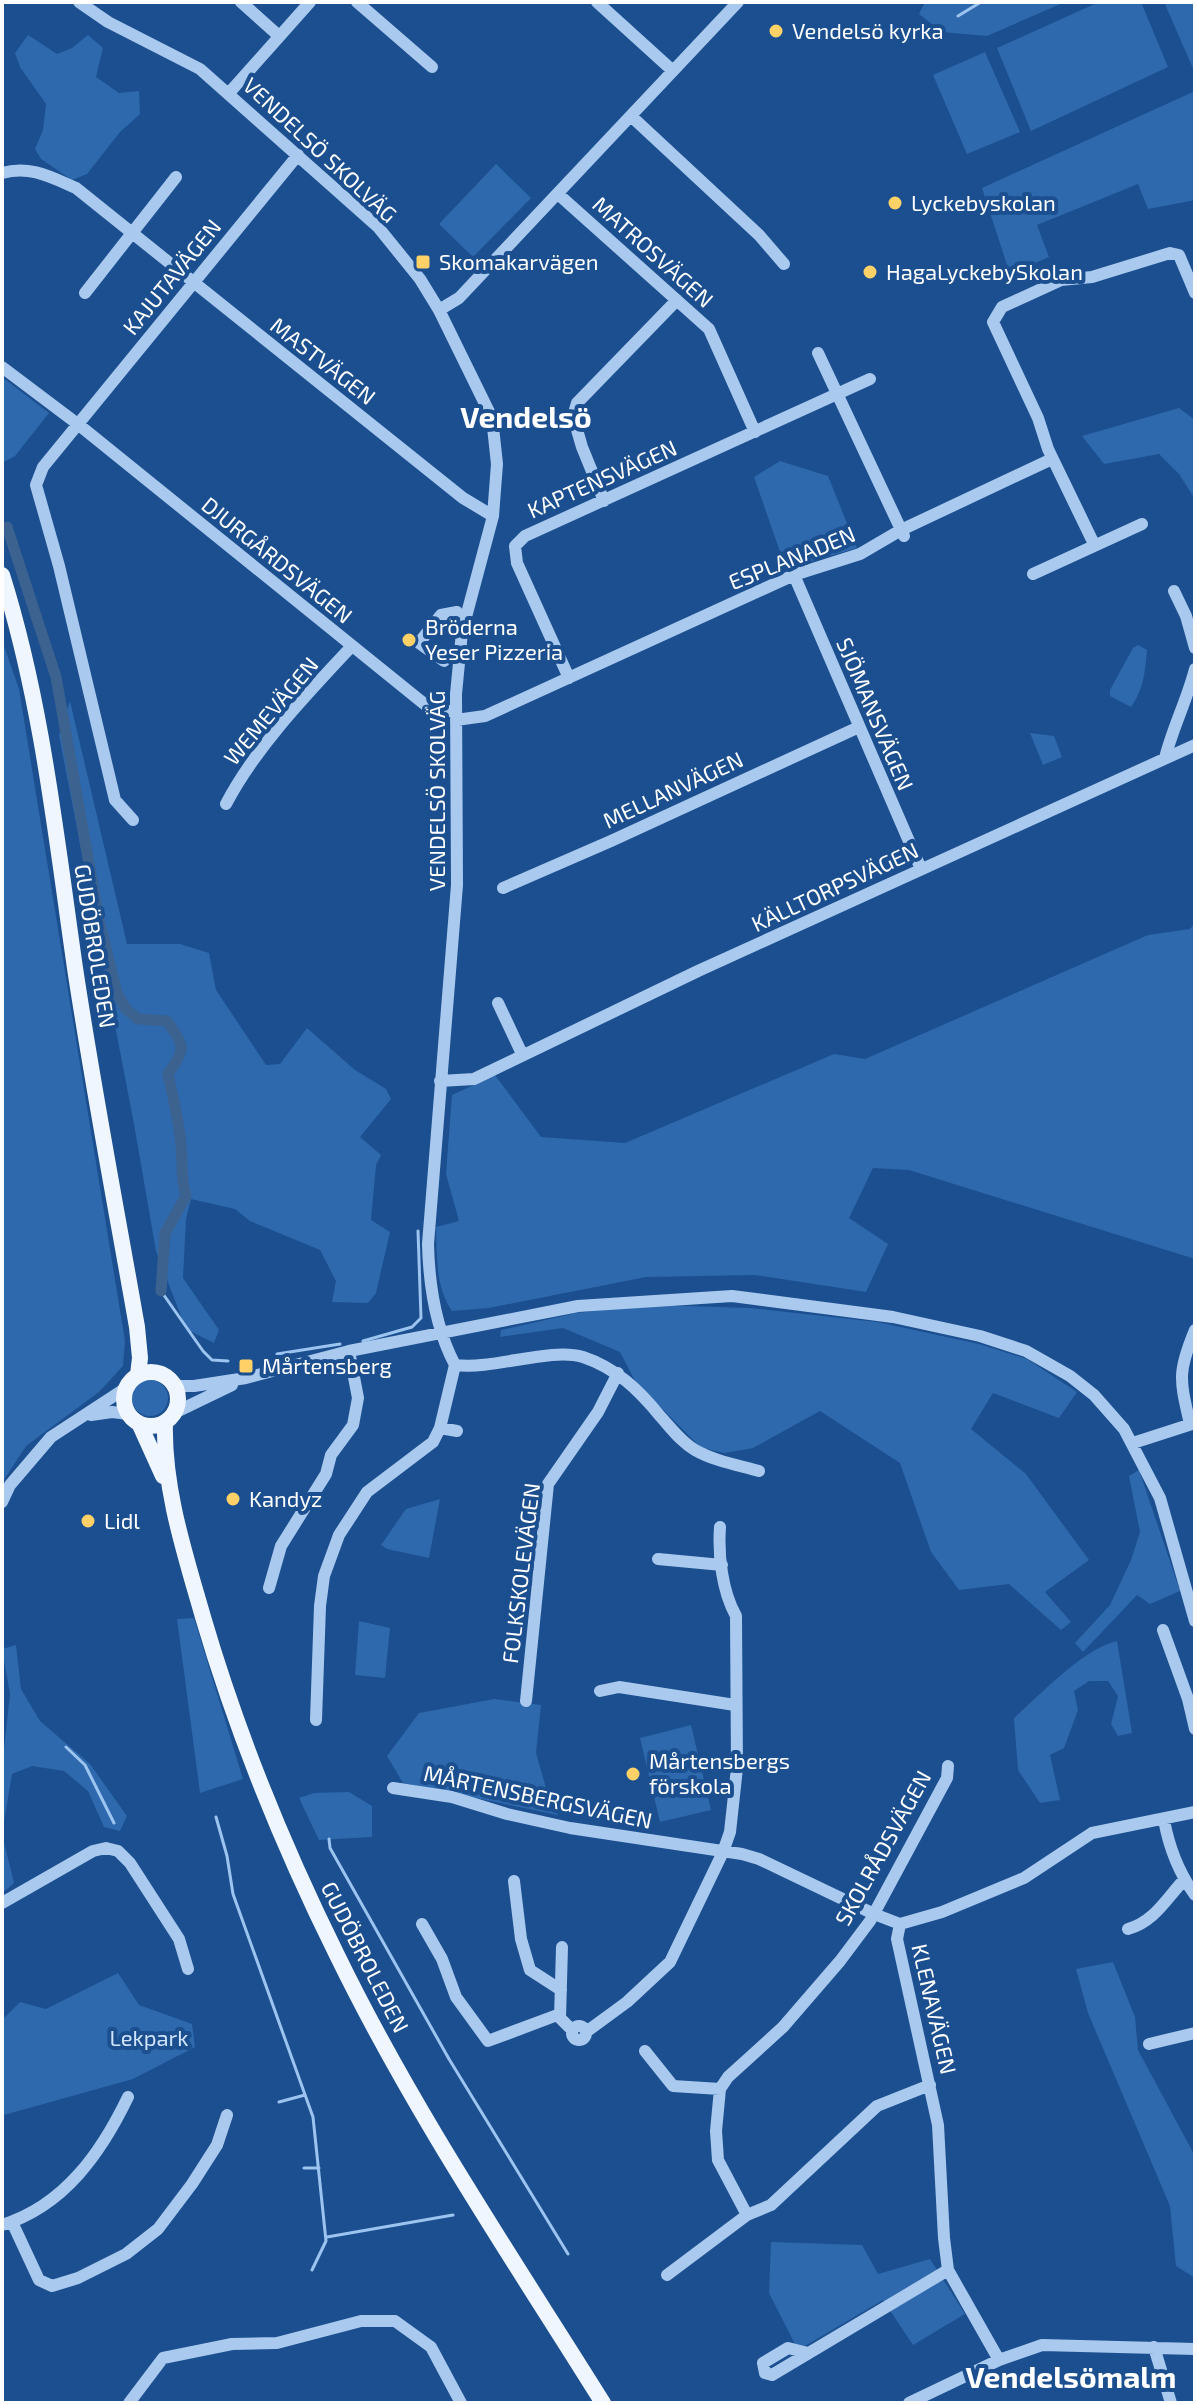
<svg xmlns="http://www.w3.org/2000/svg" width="1197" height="2405" font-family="'Exo 2',sans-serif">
	<rect width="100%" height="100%" fill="#1b4f8f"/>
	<path fill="#2e69ad" d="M925,2H1065L987,36L942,32L919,14Z
		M1099,2H1141L1168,67L1031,131L997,48Z
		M1164,2H1195V73Z
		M28,35L57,54L72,48L88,35L103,48L96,77L119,93L139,91L140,114L120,132L87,174L72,180L41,159L35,149L43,130L46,104L20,67L15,53Z
		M985,52L1020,132L967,154L933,75Z
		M1195,91V200L1148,209L1138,184L1037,225L1049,257L1010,274L982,188Z
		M496,164L531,198L473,257L439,224Z
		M2,377L49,413L15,456L2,463Z
		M1179,408L1195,420V499L1179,474L1159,454L1104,464L1082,436Z
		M780,461L828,476L857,548L809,562L787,572L754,477Z
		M2,640L19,689L125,1341L123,1366L99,1392L26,1446L2,1483Z
		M1138,645L1147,650C1145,672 1144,689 1131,707L1110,696V690L1133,648Z
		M70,701L127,944H180L209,953L216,990L266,1065L280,1064L307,1028L355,1070L386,1089L391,1099L360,1137L381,1155L376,1165L371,1220L390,1232L376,1293L368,1303L332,1302L336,1281L320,1250L250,1221L235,1209L191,1199L186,1219L183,1278L219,1330L214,1343L186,1329L156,1251L134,1124L59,735Z
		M1030,733L1054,736L1062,757L1043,765Z
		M1195,923V1259L909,1170L873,1168L849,1218L888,1244L866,1292L755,1275L646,1277L489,1308L452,1311C435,1286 437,1256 436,1227L459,1221L446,1174L452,1095L495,1075L541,1137L625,1143L834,1054L865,1059L1148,935L1190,929Z
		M654,1305L750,1308L877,1322L979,1344L1027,1359L1077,1392L1059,1418L993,1393L971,1429L1026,1474L1089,1560L1045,1592L1071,1622L1061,1630L1009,1584L959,1590L931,1552L900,1463L820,1411L753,1448L725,1453L701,1448L635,1381L620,1352L563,1328L500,1337L501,1330L576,1313Z
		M132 1398a18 18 0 1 1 36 0a18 18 0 1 1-36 0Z
		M1139,1470L1180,1591L1150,1604L1137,1595L1083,1652L1075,1643L1110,1605L1131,1560L1140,1532L1129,1476Z
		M440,1499L429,1558L387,1549L381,1545L406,1509Z
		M194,1618L243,1779L200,1793L177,1619Z
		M359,1621L390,1628L385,1678L355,1675Z
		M1117,1641L1132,1733L1118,1736L1111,1724L1118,1696L1108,1681H1089L1074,1691L1078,1710L1064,1748L1050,1755L1060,1800L1040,1803L1018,1770L1014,1718C1040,1695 1084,1648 1117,1641Z
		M16,1645L21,1689L40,1721L90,1764L127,1816L120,1831L104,1827L88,1791L64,1771L32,1766L12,1774L2,1833V1767L10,1694L2,1649Z
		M494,1699L541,1705L536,1753L548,1795L558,1815L403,1783L387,1756L419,1713Z
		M691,1725L711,1810L660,1822L640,1738Z
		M314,1793L349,1792L372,1806V1837L319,1840L299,1798Z
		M2,1834L14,1883L5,1891L2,1890Z
		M1113,1962L1135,2017L1138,2050L1195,2156V2278L1176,2266L1170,2206L1088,2013L1076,1969Z
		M118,1973L139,2005L192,2024L195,2047L133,2079L4,2115L2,2020L20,2002L46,2009Z
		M771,2242L862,2245L878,2274L930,2259L965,2314L913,2345L883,2300L798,2350L769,2293Z"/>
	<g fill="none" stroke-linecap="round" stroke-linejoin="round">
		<path stroke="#9cc4f0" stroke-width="3" d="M958,16L981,2
			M161,1291L203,1351L212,1360L228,1361
			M363,1341L412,1327L421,1318L418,1231
			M277,1354L340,1344
			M66,1747L85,1765L114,1823
			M216,1817L227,1856L233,1894L313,2117L326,2241L312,2270
			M329,1839L330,1848L449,2059L568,2254
			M279,2102L305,2095
			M304,2168H319
			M327,2237L453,2215"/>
		<path stroke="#3c6290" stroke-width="11" d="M7,527L56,677L99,920L117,993L126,1009L138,1019L167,1021C185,1047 186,1048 168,1074C173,1097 179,1121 181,1145C183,1164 180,1177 186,1196L165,1233L161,1291"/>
		<path stroke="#a9c9ee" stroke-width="12" d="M79,2L108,22L200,69L378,227L420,279L439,310L492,418L497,464L493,516L462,632L456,694L457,885L428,1244C429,1285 436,1329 455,1365L440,1428L433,1442L367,1492L339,1535L324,1576L320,1606L316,1720
			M241,2L279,36
			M357,2L432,67
			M597,2L673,71
			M229,93L310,2
			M631,116L759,235L784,264
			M2,173C30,165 51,177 76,188L463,498L493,516
			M558,194L709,329L755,432
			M85,293L176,177
			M439,310L459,298L738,2
			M818,353L904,536
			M2,367L79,425L433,711H456
			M604,501L582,447L573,416L577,403L677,300
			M1094,544L1048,449L1038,418L993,322L1002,307L1061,280L1092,277L1170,253L1179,255L1195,293
			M1033,574L1142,524
			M794,575L921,869
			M1174,591L1186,616L1195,648
			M444,661L419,643L441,615L457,612
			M569,678L517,563L515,546L525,536L870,379
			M456,720L485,716L794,575L860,554L901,530L1052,459
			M1165,758C1173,727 1187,700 1195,669
			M226,804C255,748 308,693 351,647
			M133,820L115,800L59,566L36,485L43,467L298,155
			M503,888L611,841L859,727
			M498,1003L522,1054
			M440,1081L474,1079L698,971L1195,745
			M455,1365C494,1370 550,1347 583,1357C616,1368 639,1390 660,1416C671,1428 681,1442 695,1450C714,1461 738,1465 759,1471
			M175,1386H194L246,1378L349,1351L578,1306L732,1296L893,1317L980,1336L1026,1351L1070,1376L1094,1395L1124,1429L1160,1498L1195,1621
			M174,1413L232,1385
			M91,1415L112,1412L129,1414
			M1190,1424C1180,1380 1177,1373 1195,1330
			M440,1428L457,1431
			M1133,1443L1195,1423
			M2,1502L10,1485L51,1437L126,1388
			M658,1559L722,1565
			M269,1588L281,1546L326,1474L331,1455L353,1425L358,1398L349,1351
			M1163,1630L1188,1699L1195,1729
			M600,1691L619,1687L735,1705
			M526,1701L548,1484L598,1412L618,1373
			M393,1788L452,1797L507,1814L570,1828L742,1854L759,1859L874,1914L900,1924
			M1164,1820C1169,1847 1179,1873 1195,1895
			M514,1881L521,1939L530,1970L561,1990
			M2,1903L93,1851L106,1848L118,1851L130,1863L179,1939L188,1969
			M422,1924L442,1959L456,1997L488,2041L560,2014
			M1128,1929C1154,1922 1166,1899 1184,1880
			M562,1947L560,2018L572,2030
			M572 2033a7 7 0 1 1 14 0a7 7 0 1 1-14 0Z
			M586,2032L627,2002L670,1962L723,1852L730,1832L737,1768L736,1616C722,1591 718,1555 720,1527
			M1149,2044L1195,2033
			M645,2051L673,2086L720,2089
			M747,2215L718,2160L716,2131L720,2089L728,2077L783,2027L840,1961L870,1921L947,1778L948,1766
			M12,2222L39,2280L52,2286L78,2278L126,2254L158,2229L192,2184L217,2145L227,2115
			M2,2225C64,2206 101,2153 128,2097
			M667,2275L747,2215L771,2205L877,2106L930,2085
			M1154,2347L1171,2403
			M808,2353L788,2348L763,2363L765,2373L772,2375L948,2270
			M999,2360L948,2270L944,2238L938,2125L897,1939L900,1924L942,1912L1024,1878L1092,1833L1195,1812
			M129,2403L163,2358L232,2344L277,2343L361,2321H395L431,2347L461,2403
			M909,2403L999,2360L1042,2345L1195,2349"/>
		<path stroke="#f0f6ff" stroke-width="16" d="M2,575C42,702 56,836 75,968C93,1088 116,1207 137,1327L140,1358L138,1375
			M124 1399a27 27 0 1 1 54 0a27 27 0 1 1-54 0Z
			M165,1422C163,1488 185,1554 203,1617C237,1733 283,1846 337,1955C413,2111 511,2256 603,2403
			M139,1423L163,1476"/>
	</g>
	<g fill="#ffd166" stroke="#1b4f8f" stroke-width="3">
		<circle cx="776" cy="31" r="8"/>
		<circle cx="895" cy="203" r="8"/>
		<rect x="415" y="254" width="16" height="16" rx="4"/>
		<circle cx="870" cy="272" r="8"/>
		<circle cx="409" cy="640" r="8"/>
		<rect x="238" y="1358" width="16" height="16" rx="4"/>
		<circle cx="233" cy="1499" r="8"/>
		<circle cx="88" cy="1521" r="8"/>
		<circle cx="633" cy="1774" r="8"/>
	</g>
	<g text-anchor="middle" stroke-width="8" stroke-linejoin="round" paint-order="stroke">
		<g font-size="22" fill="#fff" stroke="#1b4f8f" text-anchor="start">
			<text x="792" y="39">Vendelsö kyrka</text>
			<text x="911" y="211">Lyckebyskolan</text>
			<text x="439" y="270">Skomakarvägen</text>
			<text x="886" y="280">HagaLyckebySkolan</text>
			<text x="425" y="635">Bröderna<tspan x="425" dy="25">Yeser Pizzeria</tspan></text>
			<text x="262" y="1374">Mårtensberg</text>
			<text x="249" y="1507">Kandyz</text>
			<text x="104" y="1529">Lidl</text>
			<text x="649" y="1769">Mårtensbergs<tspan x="649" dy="25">förskola</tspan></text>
		</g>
		<g font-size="22" fill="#fff" stroke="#1b4f8f">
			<text transform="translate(320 150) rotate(43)" y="8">VENDELSÖ SKOLVÄG</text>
			<text transform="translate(653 252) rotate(42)" y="8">MATROSVÄGEN</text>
			<text transform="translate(172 277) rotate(-51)" y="8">KAJUTAVÄGEN</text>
			<text transform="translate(323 361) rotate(38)" y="8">MASTVÄGEN</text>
			<text transform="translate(602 479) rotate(-24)" y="8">KAPTENSVÄGEN</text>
			<text transform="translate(792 558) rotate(-22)" y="8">ESPLANADEN</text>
			<text transform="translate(277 560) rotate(39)" y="8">DJURGÅRDSVÄGEN</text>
			<text transform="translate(271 711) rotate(-50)" y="8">WEMEVÄGEN</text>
			<text transform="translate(875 714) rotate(67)" y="8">SJÖMANSVÄGEN</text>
			<text transform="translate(673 790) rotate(-25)" y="8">MELLANVÄGEN</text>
			<text transform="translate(437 791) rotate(-90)" y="8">VENDELSÖ SKOLVÄG</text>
			<text transform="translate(835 887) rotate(-25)" y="8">KÄLLTORPSVÄGEN</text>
			<text transform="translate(95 946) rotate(81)" y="8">GUDÖBROLEDEN</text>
			<text transform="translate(521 1573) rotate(-83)" y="8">FOLKSKOLEVÄGEN</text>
			<text transform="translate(538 1797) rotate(12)" y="8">MÅRTENSBERGSVÄGEN</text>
			<text transform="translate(883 1848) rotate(-61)" y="8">SKOLRÅDSVÄGEN</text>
			<text transform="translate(365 1957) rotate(63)" y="8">GUDÖBROLEDEN</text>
			<text transform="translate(934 2009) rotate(77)" y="8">KLENAVÄGEN</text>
		</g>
		<g font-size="22" fill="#cfe3fa" stroke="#1b4f8f">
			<text x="149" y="2046">Lekpark</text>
		</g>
		<g font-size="30" font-weight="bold" fill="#fff" stroke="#1b4f8f">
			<text x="526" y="428">Vendelsö</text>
			<text x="1071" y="2388">Vendelsömalm</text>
		</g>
	</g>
	<rect width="1197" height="2405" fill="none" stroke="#ffffff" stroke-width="8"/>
</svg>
